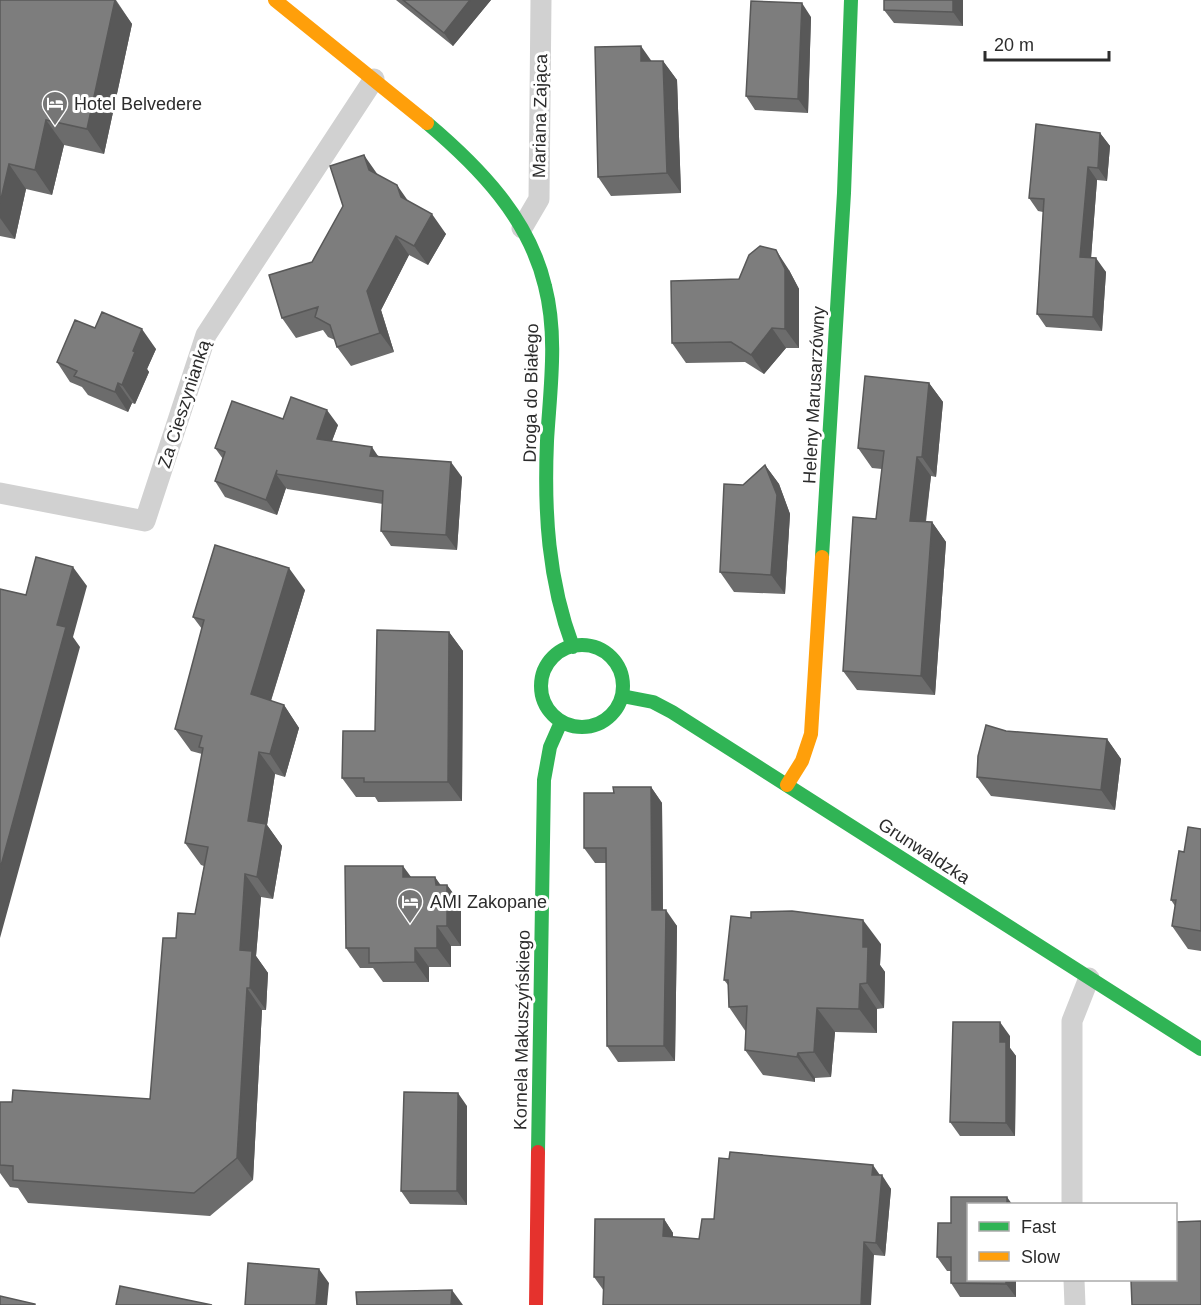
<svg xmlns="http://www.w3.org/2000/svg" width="1201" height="1305" font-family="Helvetica,sans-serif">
	<rect width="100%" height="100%" fill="#fff"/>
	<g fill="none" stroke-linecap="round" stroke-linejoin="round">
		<path stroke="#d1d1d1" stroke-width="21" d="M522,228L539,199L541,0
			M0,493L145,521L206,335L374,79
			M1072,1204V1021L1089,978
			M1074,1280L1075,1305"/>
		<path stroke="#30b455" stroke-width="14" d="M427,123C479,167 529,218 545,286C558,336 550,390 547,441C544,512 548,580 573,647
			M822,557L844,193L851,0
			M541 686a41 41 0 1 1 82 0a41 41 0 1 1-82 0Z
			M622,696L653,702L672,712L1201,1049
			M538,1152L544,780L550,747L561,722"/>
		<path stroke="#ff9f0a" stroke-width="14" d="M275,0L427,123
			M787,785L802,761L811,734L822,557"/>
		<path stroke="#e5322d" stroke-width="14" d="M536,1305L538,1152"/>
	</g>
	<path fill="#6c6c6c" d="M0,0H116L132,24L104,154L64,145L52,195L26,189L15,239L0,236Z
		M396,0H491L453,46Z
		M963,0V26L894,23L884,10Z
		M811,17L808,113L755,110L746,96Z
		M651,61H663L677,80L681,193L611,196L598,177Z
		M1100,133L1110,146L1107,181L1097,180L1091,258L1106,272L1102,331L1046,327L1037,314L1043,212L1038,211L1029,198Z
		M378,175L446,234L428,265L409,255L381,310L394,352L351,366L337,347L335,340L328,337L323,330L296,338L282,318L312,262Z
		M789,270L799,289V348H786L764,374L745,362L686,363L672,343L739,279Z
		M95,328L156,349L147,369L149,372L135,404L132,403L128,412L88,395L82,387L70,382L57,362Z
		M929,383L943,402L936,477L931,476L926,522H932L946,542L935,695L857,690L843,671L876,519L882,469L872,468L858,448Z
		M283,419L338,425L332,441L379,456L462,477L457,550L391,546L381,531L383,504L287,489L286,488L277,515L225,497L215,481L223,459L215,448Z
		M765,465L779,484L790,514L785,594L734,592L720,572L743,485Z
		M305,590L271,701L284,705L299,728L285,777L275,774L267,825L282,846L273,899L261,897L256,956L268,973L266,1010H262L253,1180L210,1216L28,1203L18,1188L10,1187L0,1173V1102L150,1099L176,938L195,914L204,866L201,865L185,843L202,754L191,751L175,729L202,629L193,617Z
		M449,632L463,651L462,801L378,802L375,797H356L342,778Z
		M1006,731L1107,739L1121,759L1115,810L991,796L977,777Z
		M651,787L662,803L663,910L677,926L675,1061L618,1062L607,1046L606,863H595L584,848L614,793Z
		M1201,829V951L1188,949L1172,926L1175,906L1171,900L1184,852Z
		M441,885H447L461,904V946H451V967H429V982H383L373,968H360L346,948Z
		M881,944L880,965L885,972L884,1008L877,1009V1033L835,1032L831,1077L815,1078V1082L763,1075L745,1050L746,1032L729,1007L728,985L724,980Z
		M1010,1036V1048L1016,1056L1015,1136H960L950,1122Z
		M467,1106V1205L410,1204L401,1191Z
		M880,1175L891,1189L885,1256L874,1255L604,1291L594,1277L664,1219L673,1233V1237L699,1239L714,1219Z
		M951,1223L969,1280H1016V1297H960L951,1283V1271H947L937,1257Z"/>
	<path fill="#585858" d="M115,0L132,24L104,154L87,129Z
		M470,0H491L453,46L444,33Z
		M953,0H963V26L953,12Z
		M802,3L811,17L808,113L798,99Z
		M641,46L655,66L641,61Z
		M663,61L677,80L681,193L667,173Z
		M46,120L64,145L52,195L35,170Z
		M1100,133L1110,146L1107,181L1098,168Z
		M364,155L378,175L383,190L369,170Z
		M9,164L26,189L15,239L0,218V203Z
		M1088,167L1097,180L1090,271L1080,257Z
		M397,185L411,205L401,197Z
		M432,214L446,234L428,265L414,246Z
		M396,236L409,255L381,310L394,352L380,333L367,291Z
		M776,250L789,270L799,289V348L785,329Z
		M1096,258L1106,272L1102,331L1093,317Z
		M772,328L786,348L764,374L751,355Z
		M142,329L156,349L147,369L149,372L135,404L122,385L133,351Z
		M118,383L132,403L128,412L115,392Z
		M929,383L943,402L936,477L922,457Z
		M327,410L338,425L327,454L317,439Z
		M372,447L382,462L370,456Z
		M917,457L931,476L923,540L910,521Z
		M451,462L462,477L457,550L446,535Z
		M765,465L779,484L790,514L785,594L771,575Z
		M277,470L276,474L286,488L277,515L266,500Z
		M932,522L946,542L935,695L921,676Z
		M73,567L87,586L73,637L80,647L0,938V869L57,625Z
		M289,568L305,590L266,716L251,694Z
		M449,632L463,651L462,801L448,782Z
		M284,705L299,728L285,777L270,754Z
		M1107,739L1121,759L1115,810L1101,790Z
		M259,752L275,774L267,825L282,846L273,899L257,877L248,821Z
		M651,787L662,803L663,926L652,910Z
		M403,866L417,885L403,877Z
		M245,874L261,897L256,956L268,973L266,1010L250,988L240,950Z
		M435,877L447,894V885L461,904V946L447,926L436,885Z
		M666,910L677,926L675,1061L664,1046Z
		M863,920L881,944L880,965L885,972L884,1008L867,983L863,947Z
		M437,926L451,946V967L437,948Z
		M415,948L429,967V982L415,962Z
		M860,984L877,1009V1033L859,1009Z
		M247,988L262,1010L253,1180L237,1158Z
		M817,1008L835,1032L831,1077L814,1052Z
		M1000,1022L1010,1036V1048L1016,1056L1015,1136L1006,1123L1000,1042Z
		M798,1053L815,1078V1082L797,1057Z
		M458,1093L467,1106V1205L457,1191Z
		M873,1165L882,1178V1175L891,1189L885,1256L876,1243L872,1175Z
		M1007,1197L1012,1204H1007Z
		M664,1219L673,1233V1250L663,1236Z
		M864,1242L874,1255L871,1305H861Z
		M319,1269L329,1283L327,1305H316Z
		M1006,1280H1016V1297L1006,1284Z
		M452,1290L463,1305H451Z"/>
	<path fill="#7d7d7d" stroke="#585858" stroke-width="1.5" d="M0,0H115L87,129L46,120L35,170L9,164L0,203Z
		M403,0H470L444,33Z
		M884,0H953V12L884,10Z
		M751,1L802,3L798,99L746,96Z
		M641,46V61H663L667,173L598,177L595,47Z
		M1036,124L1100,133L1098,168L1088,167L1080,257L1096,258L1093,317L1037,314L1044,199L1029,198Z
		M364,155L369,170L397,185L401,197L432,214L414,246L396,236L367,291L380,333L337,347L330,325L315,317L318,307L282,318L269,275L312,262L343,206L330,166Z
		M760,246L776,250L785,269V329L772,328L751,355L731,342L672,343L671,281L739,279L749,255Z
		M102,312L142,329L133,351L135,352L122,385L118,383L115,392L74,376L77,371L57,362L75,320L95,328Z
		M865,376L929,383L922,457H917L910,521L932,522L921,676L843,671L853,517L876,519L884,451L858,448Z
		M291,397L327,410L317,439L372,447L370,456L451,462L446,535L381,531L383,491L276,474L277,470L266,500L215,481L225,452L215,448L232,401L283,419Z
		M765,465L777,495L771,575L720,572L724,484L743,485Z
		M215,545L289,568L251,694L284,705L270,754L259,752L248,821L266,824L257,877L245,874L240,950L252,951L250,988H247L237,1158L194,1193L13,1180V1166L0,1165V1102H12L13,1090L150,1099L163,938H176L178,913L195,914L208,847L185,843L203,748L199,747L202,736L175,729L204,620L193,617Z
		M36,557L73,567L57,625L66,627L0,869V589L26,595Z
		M377,630L449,632L448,782H364V778H342L343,731H375Z
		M986,725L1006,731L1107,739L1101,790L977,777L978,756Z
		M613,787H651L652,910H666L664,1046H607L606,848H584V793H614Z
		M1188,827L1201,829V931L1172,926L1176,900H1171L1179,851L1184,852Z
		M345,866H403V877H435L436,885H447V926H437V948H415V962L369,963V948H346Z
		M792,911L863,920V947H868L867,983L860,984L859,1009L817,1008L814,1052L798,1053L797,1057L745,1050L747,1006L729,1007L728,980H724L731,916L751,918V912Z
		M953,1022H1000V1042H1006V1123L950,1122Z
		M404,1092L458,1093L457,1191H401Z
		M730,1152L873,1165L872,1175H882L876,1243L864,1242L861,1305H603L604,1277H594L595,1219H664L663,1236L699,1239L702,1219H714L719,1158L729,1159Z
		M951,1197H1007V1204H969V1280H1006V1284L951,1283V1257H937L938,1223H951Z
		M1201,1221V1305H1132L1131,1280H1176V1222Z
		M248,1263L319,1269L316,1305H245Z
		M120,1286L212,1305H116Z
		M452,1290L451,1305H357L356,1292Z
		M0,1296L35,1304V1305H0Z"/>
	<defs>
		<symbol id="hotel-pin" viewBox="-11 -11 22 30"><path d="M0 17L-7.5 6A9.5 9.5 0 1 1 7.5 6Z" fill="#767676" stroke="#fff"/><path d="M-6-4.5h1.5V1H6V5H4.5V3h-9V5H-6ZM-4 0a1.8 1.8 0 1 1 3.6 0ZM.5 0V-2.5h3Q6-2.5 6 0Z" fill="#fff"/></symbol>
	</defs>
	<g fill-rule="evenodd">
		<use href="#hotel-pin" x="40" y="89" width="30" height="40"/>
		<use href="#hotel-pin" x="395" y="887" width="30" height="40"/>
	</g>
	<g text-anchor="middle" stroke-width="6" stroke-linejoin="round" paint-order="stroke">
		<g font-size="18" fill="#2c2c2c" stroke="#fff" text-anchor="start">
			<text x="74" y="110">Hotel Belvedere</text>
			<text x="430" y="908">AMI Zakopane</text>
		</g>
		<g font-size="18" fill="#2c2c2c" stroke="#fff">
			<text transform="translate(540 116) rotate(-89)" y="6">Mariana Zająca</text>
			<text transform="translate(531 393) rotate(-89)" y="6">Droga do Białego</text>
			<text transform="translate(814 395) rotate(-87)" y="6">Heleny Marusarzówny</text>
			<text transform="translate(184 404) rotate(-72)" y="6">Za Cieszynianką</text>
			<text transform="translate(924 851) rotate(33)" y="6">Grunwaldzka</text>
			<text transform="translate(522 1030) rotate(-89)" y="6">Kornela Makuszyńskiego</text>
		</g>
	</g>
	<rect x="967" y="1203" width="210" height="78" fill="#ffffff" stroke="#ababab" stroke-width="1.5"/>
	<rect x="979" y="1222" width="30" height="9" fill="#30b455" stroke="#ababab" stroke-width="1.5"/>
	<text x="1021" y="1233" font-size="18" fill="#2c2c2c">Fast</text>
	<rect x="979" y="1252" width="30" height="9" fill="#ff9f0a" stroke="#ababab" stroke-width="1.5"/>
	<text x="1021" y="1263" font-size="18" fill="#2c2c2c">Slow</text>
	<path d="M985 51v9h124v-9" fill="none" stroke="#2c2c2c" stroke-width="3"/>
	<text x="994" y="51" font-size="18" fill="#2c2c2c" stroke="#ffffff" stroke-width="4.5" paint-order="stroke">20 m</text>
</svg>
